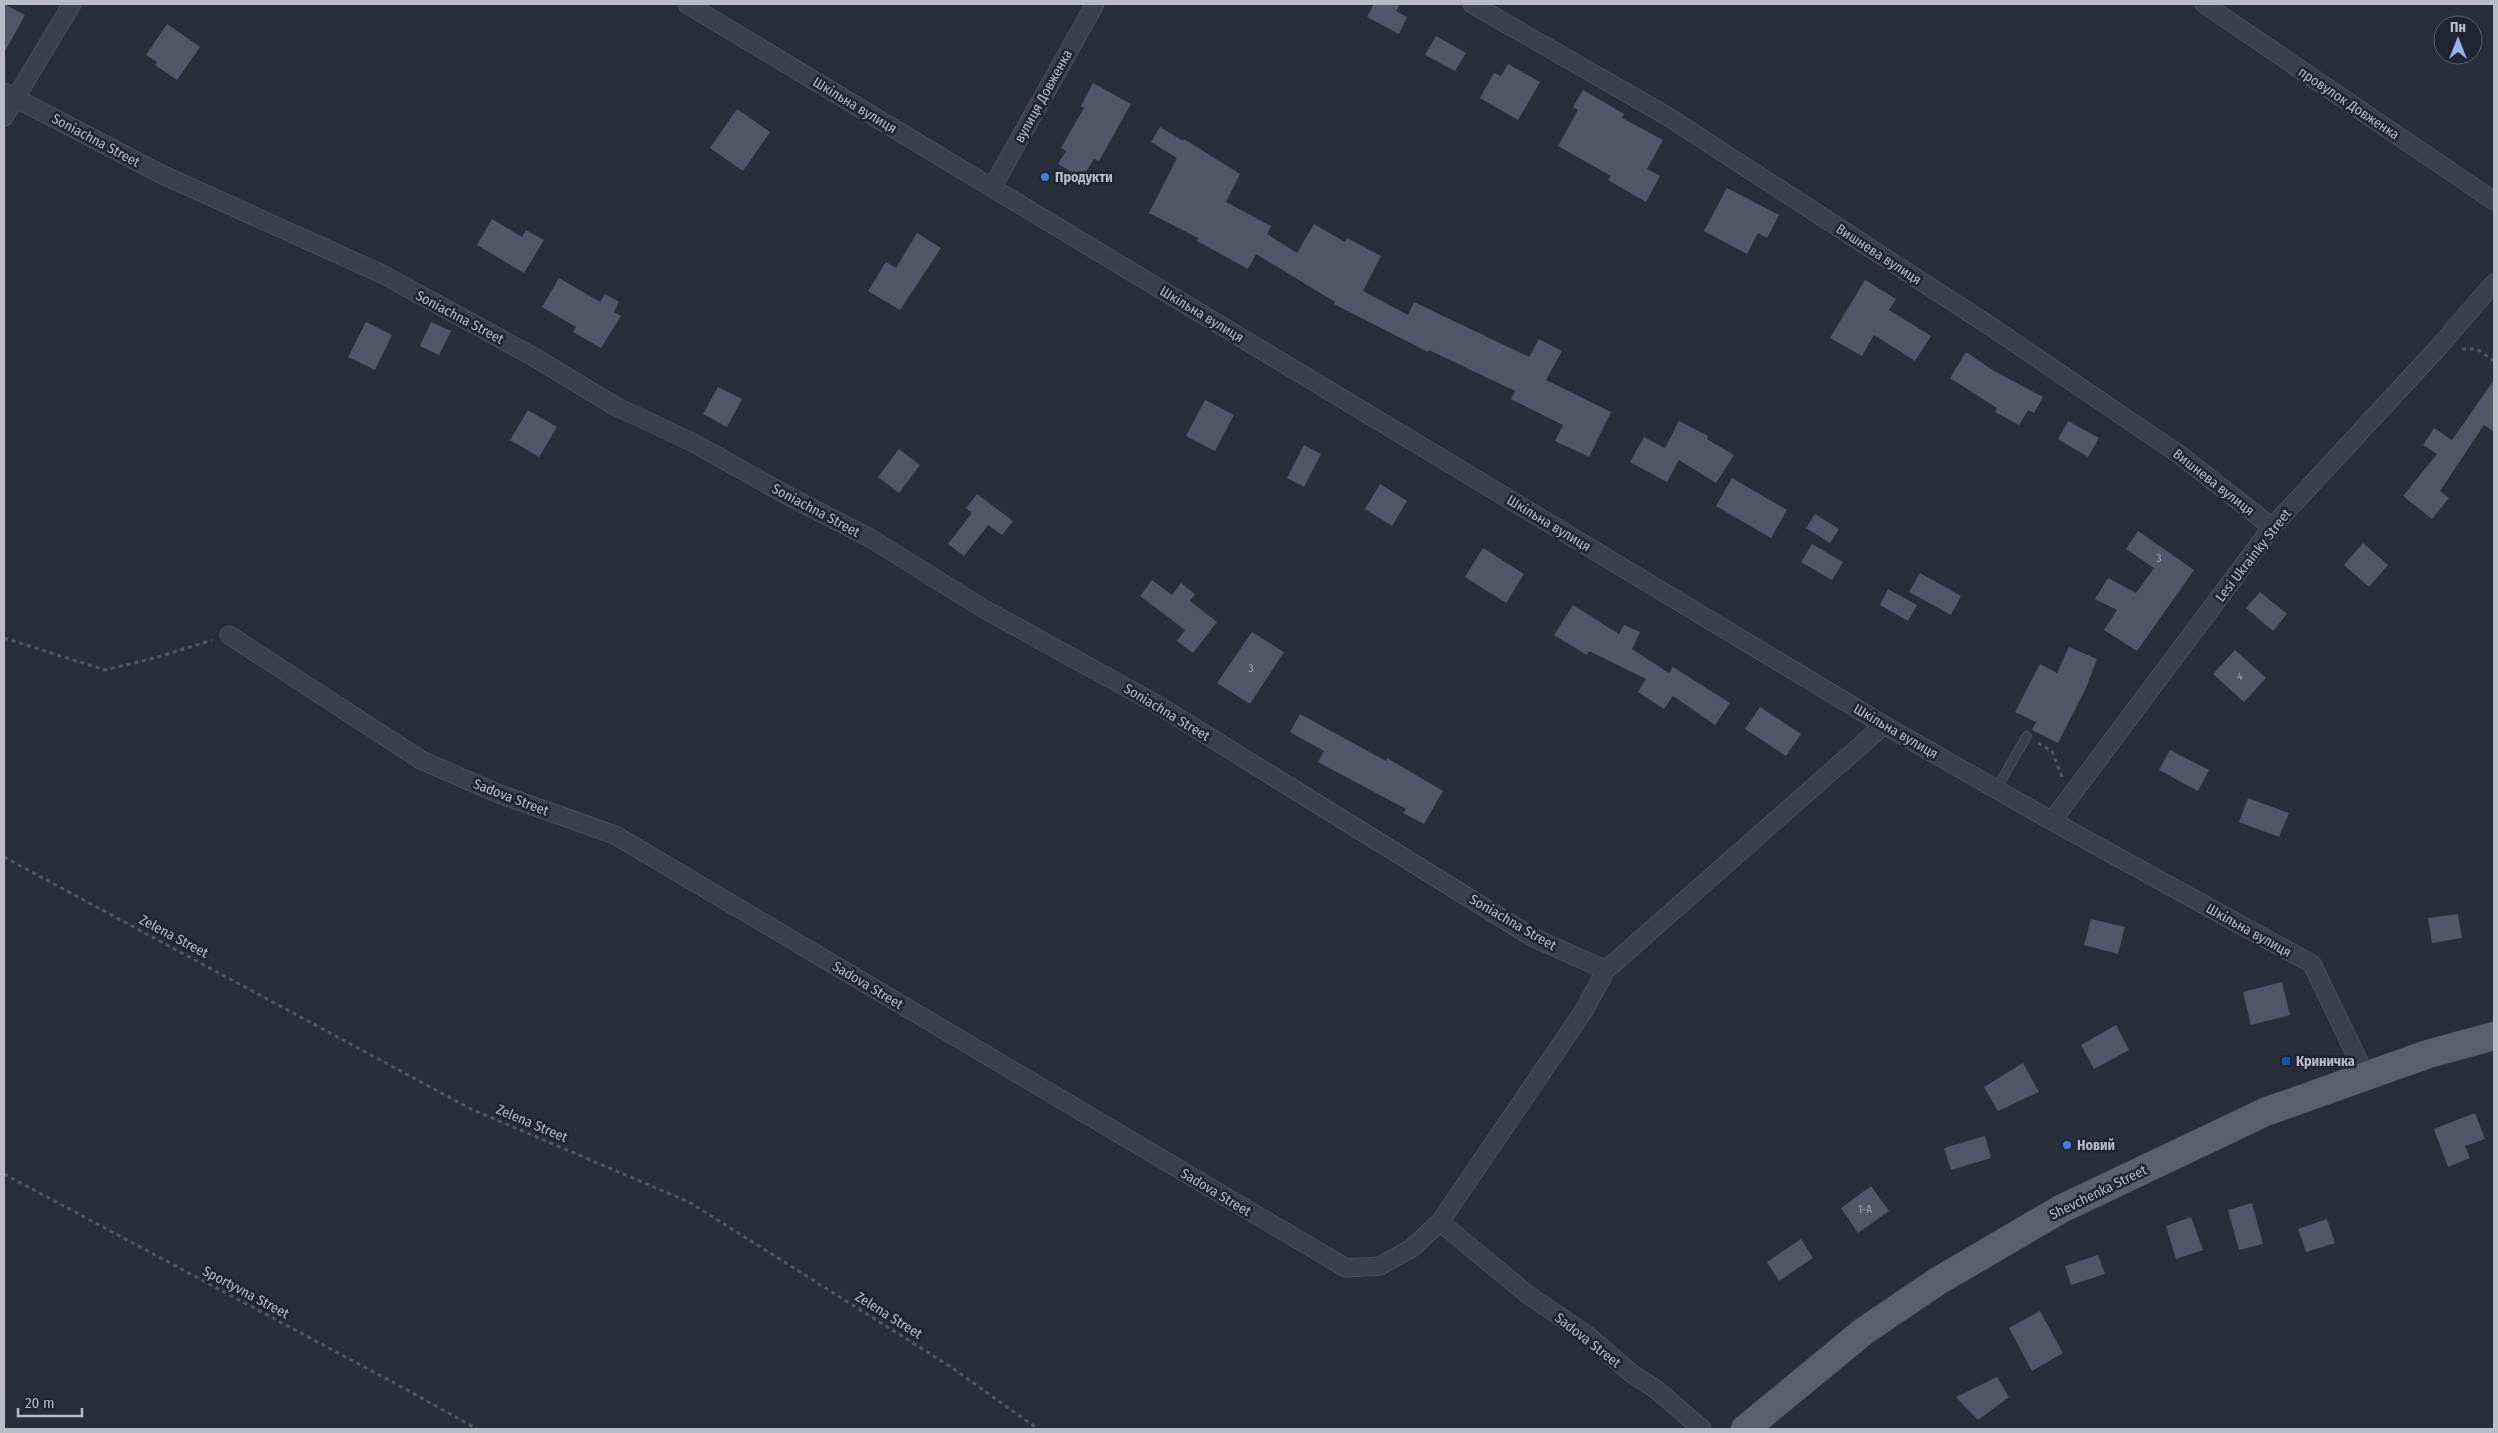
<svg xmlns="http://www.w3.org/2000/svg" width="2498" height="1433" font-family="'Fira Sans Condensed',sans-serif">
	<rect width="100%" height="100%" fill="#272f3b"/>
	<path fill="#515766" d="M4,4L25,15L4,53Z
		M1374,4H1400L1396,11L1407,17L1399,34L1367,17Z
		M167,24L200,47L177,80L155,65L157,62L146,55Z
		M1436,36L1466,53L1455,71L1425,55Z
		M1508,64L1540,82L1518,120L1480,98L1494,73L1501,76Z
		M1093,83L1131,104L1099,161L1094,159L1082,178L1058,164L1066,151L1061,148L1084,108L1081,106Z
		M1583,90L1624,114L1622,118L1663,140L1647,169L1660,176L1646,202L1608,180L1611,176L1558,146L1578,110L1573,107Z
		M737,109L770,132L743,171L710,148Z
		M1160,127L1183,141L1184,139L1240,174L1226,202L1271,226L1267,234L1297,253L1314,224L1345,242L1347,238L1381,256L1363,291L1408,315L1414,302L1529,357L1539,339L1562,351L1546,380L1611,412L1589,457L1555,441L1563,425L1511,399L1515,391L1429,350L1428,352L1334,304L1335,302L1256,254L1248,269L1197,241L1198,238L1149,213L1177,158L1151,142Z
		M1727,188L1779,215L1767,238L1758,233L1747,254L1704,231Z
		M492,219L522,237L526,230L544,240L524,273L477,245Z
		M917,233L941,248L900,310L868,291L886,262L896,268Z
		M559,278L600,302L605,294L619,302L614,312L621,316L601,348L573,332L576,327L542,307Z
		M1865,280L1896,299L1889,310L1931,336L1915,361L1874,335L1862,356L1830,338Z
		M366,322L392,335L375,370L348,357Z
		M431,322L451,331L439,355L420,346Z
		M1966,352L1994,371L2043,397L2034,413L2028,410L2019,425L1995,412L1997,408L1950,378Z
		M2494,380V432L2484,425L2440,491L2449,498L2432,519L2403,496L2437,454L2423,445L2434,428L2452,440Z
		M718,387L742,399L727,427L703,414Z
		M1205,400L1234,415L1215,451L1186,436Z
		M528,410L557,427L539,457L510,440Z
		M1679,421L1708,436L1707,439L1734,455L1716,483L1679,460L1667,482L1630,462L1644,437L1665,448Z
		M2068,421L2099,438L2088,457L2058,439Z
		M1304,445L1321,454L1304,487L1287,478Z
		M899,449L920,465L899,493L878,477Z
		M1732,478L1787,510L1771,538L1716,506Z
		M1380,484L1407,501L1392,526L1365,509Z
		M977,494L1013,521L1002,535L988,525L964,556L948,544L972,513L966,508Z
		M1815,514L1839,529L1830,543L1806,528Z
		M2138,531L2194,570L2137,651L2104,630L2117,610L2095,599L2108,578L2136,593L2154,568L2126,549Z
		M2363,543L2388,565L2369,587L2344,565Z
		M1812,544L1843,562L1832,580L1801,562Z
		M1483,548L1524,574L1506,603L1465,577Z
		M1920,573L1961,596L1951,615L1909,592Z
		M1152,580L1172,595L1181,583L1195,594L1190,601L1217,622L1193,653L1177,641L1185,630L1140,596Z
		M1888,589L1917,605L1908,621L1880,605Z
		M2260,592L2287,614L2273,631L2246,608Z
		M1573,605L1619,634L1624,625L1640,632L1632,649L1669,673L1673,667L1730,703L1715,725L1673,696L1664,709L1638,692L1646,679L1589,651L1587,655L1554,635Z
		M1252,632L1284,652L1250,704L1217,683Z
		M2069,647L2097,659L2086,688L2058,743L2032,730L2036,722L2015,712L2040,664L2057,673Z
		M2235,650L2266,678L2244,702L2213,674Z
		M1760,707L1801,734L1786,756L1745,729Z
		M1300,714L1386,761L1387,758L1443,791L1424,824L1403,813L1406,809L1318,762L1324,751L1290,732Z
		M2170,750L2209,770L2198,791L2159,770Z
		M2248,798L2289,813L2279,837L2239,822Z
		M2458,914L2462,938L2432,943L2428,918Z
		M2091,919L2125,927L2118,954L2084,945Z
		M2282,982L2290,1015L2251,1025L2243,992Z
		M2116,1025L2129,1050L2094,1069L2081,1045Z
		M2023,1063L2039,1092L1998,1111L1984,1087Z
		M2475,1113L2485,1139L2465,1146L2470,1158L2448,1167L2434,1129Z
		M1985,1136L1991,1158L1951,1170L1944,1148Z
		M1871,1186L1889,1211L1858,1233L1841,1208Z
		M2252,1203L2263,1244L2239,1250L2228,1210Z
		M2191,1217L2203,1250L2176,1259L2166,1226Z
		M2327,1219L2335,1243L2306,1252L2298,1229Z
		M1801,1239L1813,1258L1779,1281L1767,1262Z
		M2098,1255L2105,1274L2071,1285L2065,1266Z
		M2040,1311L2063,1353L2032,1371L2009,1328Z
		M1997,1377L2009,1397L1978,1420L1956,1397Z"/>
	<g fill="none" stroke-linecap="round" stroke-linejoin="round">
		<defs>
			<path id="service" d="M1996,789L2027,736"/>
			<path id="minor" d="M687,4L1884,725L2052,821L2312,964L2366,1076
				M1472,4L1667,116L1990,326L2180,455L2272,527
				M2204,4L2494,201
				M4,92L161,174L382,274L534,357L615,406L692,442L790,497L870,538L984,609L1158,705L1532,937L1606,970
				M4,117L72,4
				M992,188L1095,4
				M229,635L421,760L499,794L615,835L1346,1268L1380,1266L1412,1248L1440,1222L1527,1294L1587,1335L1631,1373L1657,1390L1702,1429
				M2052,821L2272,527L2436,350L2494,283
				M1440,1222L1583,1012L1606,970L1884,725"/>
			<path id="primary" d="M1745,1429L1864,1331L1938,1281L2061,1209L2265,1112L2428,1054L2494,1036"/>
		</defs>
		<use href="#service" stroke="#595f6a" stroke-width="10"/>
		<use href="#minor" stroke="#595f6a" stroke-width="19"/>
		<use href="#primary" stroke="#444a55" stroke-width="29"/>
		<path stroke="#4b5a5e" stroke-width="3" stroke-dasharray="4 4" stroke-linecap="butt" d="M2462,349H2477L2494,361
			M4,638L105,670L155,658L212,640
			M2038,743L2052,751L2062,777
			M4,857L471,1109L689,1202L951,1367L1038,1429
			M4,1174L411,1392L477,1429"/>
		<use href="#service" stroke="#3b414c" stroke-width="9"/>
		<use href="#minor" stroke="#3b414c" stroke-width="18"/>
		<use href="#primary" stroke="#59606c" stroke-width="28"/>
	</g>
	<g fill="#3f7fe0" stroke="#202631" stroke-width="2">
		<circle cx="1045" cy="177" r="5"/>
		<circle cx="2067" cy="1145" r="5"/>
	</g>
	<rect fill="#1a4fb4" stroke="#202631" stroke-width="2" x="2281" y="1056" width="10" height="10" rx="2.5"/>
	<g text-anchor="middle" stroke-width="5" stroke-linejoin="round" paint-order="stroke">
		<g font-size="11" fill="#9ea3af">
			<text x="2159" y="562">3</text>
			<text x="1251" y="672">3</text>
			<text x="2240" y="680">4</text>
			<text x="1865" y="1213">1-А</text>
		</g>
		<g font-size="14" fill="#b7bcc7" stroke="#202631">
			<text transform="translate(1043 96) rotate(-61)" y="5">вулиця Довженка</text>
			<text transform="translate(2349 103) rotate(34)" y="5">провулок Довженка</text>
			<text transform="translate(855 105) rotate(31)" y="5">Шкільна вулиця</text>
			<text transform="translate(96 140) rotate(28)" y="5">Soniachna Street</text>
			<text transform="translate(1879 254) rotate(33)" y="5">Вишнева вулиця</text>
			<text transform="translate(1202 314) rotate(31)" y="5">Шкільна вулиця</text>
			<text transform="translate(460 317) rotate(28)" y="5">Soniachna Street</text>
			<text transform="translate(2214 482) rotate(38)" y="5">Вишнева вулиця</text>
			<text transform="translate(816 510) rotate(28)" y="5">Soniachna Street</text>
			<text transform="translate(1549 523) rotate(31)" y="5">Шкільна вулиця</text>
			<text transform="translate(2253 555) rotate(-52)" y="5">Lesi Ukrainky Street</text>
			<text transform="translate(1167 712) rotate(31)" y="5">Soniachna Street</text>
			<text transform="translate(1896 731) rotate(30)" y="5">Шкільна вулиця</text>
			<text transform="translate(511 797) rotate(21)" y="5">Sadova Street</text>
			<text transform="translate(1513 922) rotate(30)" y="5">Soniachna Street</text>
			<text transform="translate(2249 930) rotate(29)" y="5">Шкільна вулиця</text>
			<text transform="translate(174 936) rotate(28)" y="5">Zelena Street</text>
			<text transform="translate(868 985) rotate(31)" y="5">Sadova Street</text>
			<text transform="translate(532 1123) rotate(23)" y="5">Zelena Street</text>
			<text transform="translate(1216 1192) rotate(31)" y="5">Sadova Street</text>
			<text transform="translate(2098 1192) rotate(-26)" y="5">Shevchenka Street</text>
			<text transform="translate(246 1292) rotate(28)" y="5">Sportyvna Street</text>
			<text transform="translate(889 1315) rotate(32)" y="5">Zelena Street</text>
			<text transform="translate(1588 1340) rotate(38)" y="5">Sadova Street</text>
		</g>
		<g font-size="14" font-weight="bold" fill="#b7bcc7" stroke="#202631" text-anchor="start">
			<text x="1055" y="182">Продукти</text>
			<text x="2296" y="1066">Криничка</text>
			<text x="2077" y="1150">Новий</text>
		</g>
	</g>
	<rect width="2498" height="1433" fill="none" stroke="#b7bcc7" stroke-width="10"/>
	<g transform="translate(2458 40)"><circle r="24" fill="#202631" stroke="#5c626d"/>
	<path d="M0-4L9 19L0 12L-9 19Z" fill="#98b2eb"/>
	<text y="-8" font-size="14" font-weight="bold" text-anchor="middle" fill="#b7bcc7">Пн</text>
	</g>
	<path d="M18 1408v8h64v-8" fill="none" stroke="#b7bcc7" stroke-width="2.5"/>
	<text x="25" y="1408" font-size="15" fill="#b7bcc7" stroke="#202631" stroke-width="4" paint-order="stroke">20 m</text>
</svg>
